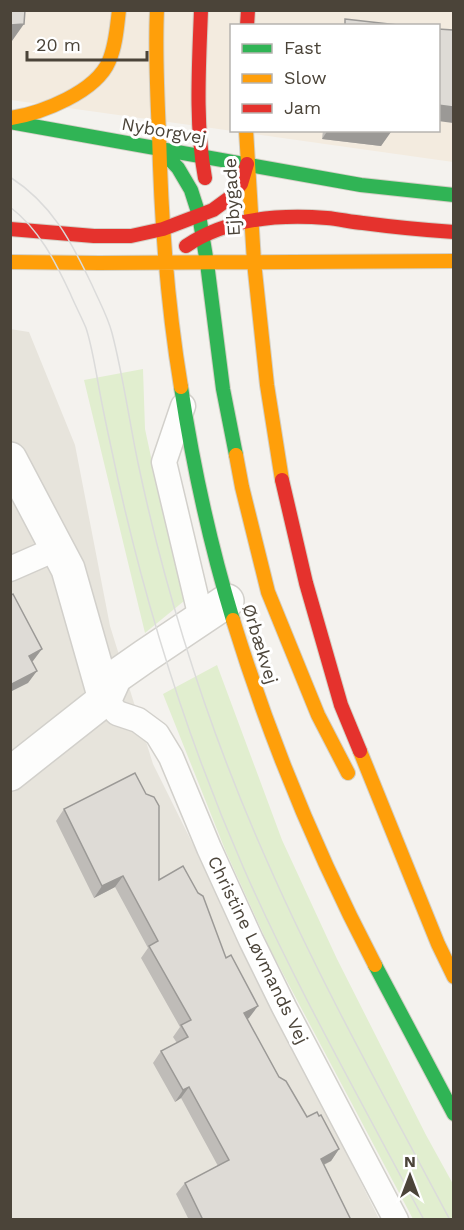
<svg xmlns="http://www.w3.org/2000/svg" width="464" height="1230" font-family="'Work Sans',sans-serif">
	<rect width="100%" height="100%" fill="#f4f2ee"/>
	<path fill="#e7e4dc" d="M10,329L29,332L75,445L110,626L153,764L379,1219H11Z"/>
	<path fill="#f3ebdf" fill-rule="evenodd" d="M11,11H453V162L11,100ZM231,26H438V130H231Z"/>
	<path fill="#e1eecf" d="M143,369L145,429L160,499L184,594V601L145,633L84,380Z
		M217,665L282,840L337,959L426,1135L453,1184V1219H413L271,951L226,852L163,694Z"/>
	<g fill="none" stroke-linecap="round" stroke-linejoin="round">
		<defs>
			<path id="lane" d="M183,406L164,462L201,618
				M10,569L58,548
				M105,699L117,713L138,720L157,734L171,757L209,848L251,940L284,1007L396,1220"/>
			<path id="street" d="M10,459L68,569L105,699
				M10,774L105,699L115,677L145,656L227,601"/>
			<path id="fast" d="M10,122L361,185L454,195
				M159,148L178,168L191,190L199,215L207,263L223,389L236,455
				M181,387C193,466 210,544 233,620
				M375,965L454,1114"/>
			<path id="slow" d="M157,10C155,51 157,92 159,133C161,218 167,303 181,387
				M11,118C42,113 96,92 109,61C116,45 117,26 119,10
				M246,130L254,262L267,385L282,480
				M10,262L99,263L454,261
				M236,455L242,487L268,592L318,715L348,773
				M233,620C270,740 317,854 375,965
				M360,751L438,944L454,977"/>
			<path id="jam" d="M201,10C199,65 195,124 205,178
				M247,26L248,10
				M10,229L94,236H131L163,229L213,210L228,199L241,184L247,164
				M186,246C227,218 278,214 327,218C339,219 351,222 363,223C393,227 424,230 454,232
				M282,480L306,583L341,705L360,751"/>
		</defs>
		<use href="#lane" stroke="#d2d0cb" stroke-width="27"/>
		<use href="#street" stroke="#d2d0cb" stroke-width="36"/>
		<use href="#fast" stroke="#d3cfc5" stroke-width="16"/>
		<use href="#slow" stroke="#d3cfc5" stroke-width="16"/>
		<use href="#jam" stroke="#d3cfc5" stroke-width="16"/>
		<use href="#lane" stroke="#fdfdfc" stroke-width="24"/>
		<use href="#street" stroke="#fdfdfc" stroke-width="33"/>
		<use href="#fast" stroke="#30b455" stroke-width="14"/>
		<use href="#slow" stroke="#ff9f0a" stroke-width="14"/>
		<use href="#jam" stroke="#e5322d" stroke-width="14"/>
		<path stroke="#dbdbda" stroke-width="1.5" d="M10,177C52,204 71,241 92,285C99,301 108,317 112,333C123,375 129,420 138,463C167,600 210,733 267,861C321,984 387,1101 450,1220
			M10,207C39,229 55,261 70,293C75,305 81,316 86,328C91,343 94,361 97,377C101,400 106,424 111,447C141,592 185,734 244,869C297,989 363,1104 424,1220"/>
	</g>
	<path fill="#bfbcb8" d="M323,130H391L381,146L322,139Z
		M64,809L159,880L226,958L249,1018L247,1019L279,1077L307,1117L339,1149L331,1161L324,1165L351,1220H189L176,1194L185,1183L218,1166L181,1098L175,1102L153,1063L161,1051L177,1043L173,1037L180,1027L141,958L148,948L115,887L94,898L56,821Z"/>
	<path fill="#9b9996" d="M24,24L12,41H10V25Z
		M438,105L453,107V123L438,121Z
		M328,130H379L391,132L381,146L322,139Z
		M42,649L33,661L21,668L29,656Z
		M37,671L28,683L10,692V685Z
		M123,876L115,887L94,898L102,886Z
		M258,1006L249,1018L236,1025L244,1013Z
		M189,1087L181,1098L175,1102L183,1090Z
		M339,1149L331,1161L312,1170L321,1159Z"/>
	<path fill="#dedbd6" stroke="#9b9996" stroke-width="1.5" d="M10,10H25L24,24L10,25Z
		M345,19L407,26H345Z
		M438,29L453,30V107L438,105Z
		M13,594L42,649L29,656L37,671L10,685V596Z
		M135,773L146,794L154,797L159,806V880L183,866L198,893L203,896L226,958L231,955L258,1006L244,1013L279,1077L286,1081L307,1117L317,1112L319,1116L321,1115L339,1149L321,1159L351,1220H203L185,1183L229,1160L189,1087L183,1090L161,1051L188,1037L181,1025L191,1020L149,946L158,941L123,876L102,886L64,809Z"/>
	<g text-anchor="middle" stroke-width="6" stroke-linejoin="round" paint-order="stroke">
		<g font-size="18" fill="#4b4439" stroke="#fff">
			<text transform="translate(164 131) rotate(10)" y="6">Nyborgvej</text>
			<text transform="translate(232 197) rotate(-93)" y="6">Ejbygade</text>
			<text transform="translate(260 644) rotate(73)" y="6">Ørbækvej</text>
			<text transform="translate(258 950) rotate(64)" y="6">Christine Løvmands Vej</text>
		</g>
	</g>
	<rect width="464" height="1230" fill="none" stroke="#4b4439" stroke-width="24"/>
	<rect x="230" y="24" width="210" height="108" fill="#ffffff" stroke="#b7b4b0" stroke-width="1.5"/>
	<rect x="242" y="44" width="30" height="9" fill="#30b455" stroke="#b7b4b0" stroke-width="1.5"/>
	<text x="284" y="54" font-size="18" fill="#4b4439">Fast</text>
	<rect x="242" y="74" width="30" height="9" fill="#ff9f0a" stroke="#b7b4b0" stroke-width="1.5"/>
	<text x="284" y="84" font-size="18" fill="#4b4439">Slow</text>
	<rect x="242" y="104" width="30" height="9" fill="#e5322d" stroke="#b7b4b0" stroke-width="1.5"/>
	<text x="284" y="114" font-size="18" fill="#4b4439">Jam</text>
	<g transform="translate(410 1176)" stroke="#ffffff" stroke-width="4.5" paint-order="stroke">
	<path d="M0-4.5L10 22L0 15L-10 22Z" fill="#4b4439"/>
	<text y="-9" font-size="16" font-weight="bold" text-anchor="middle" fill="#4b4439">N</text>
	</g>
	<path d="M27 51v9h120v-9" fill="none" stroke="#4b4439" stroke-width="3"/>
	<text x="36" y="51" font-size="18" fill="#4b4439" stroke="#ffffff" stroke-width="4.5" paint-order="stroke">20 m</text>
</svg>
